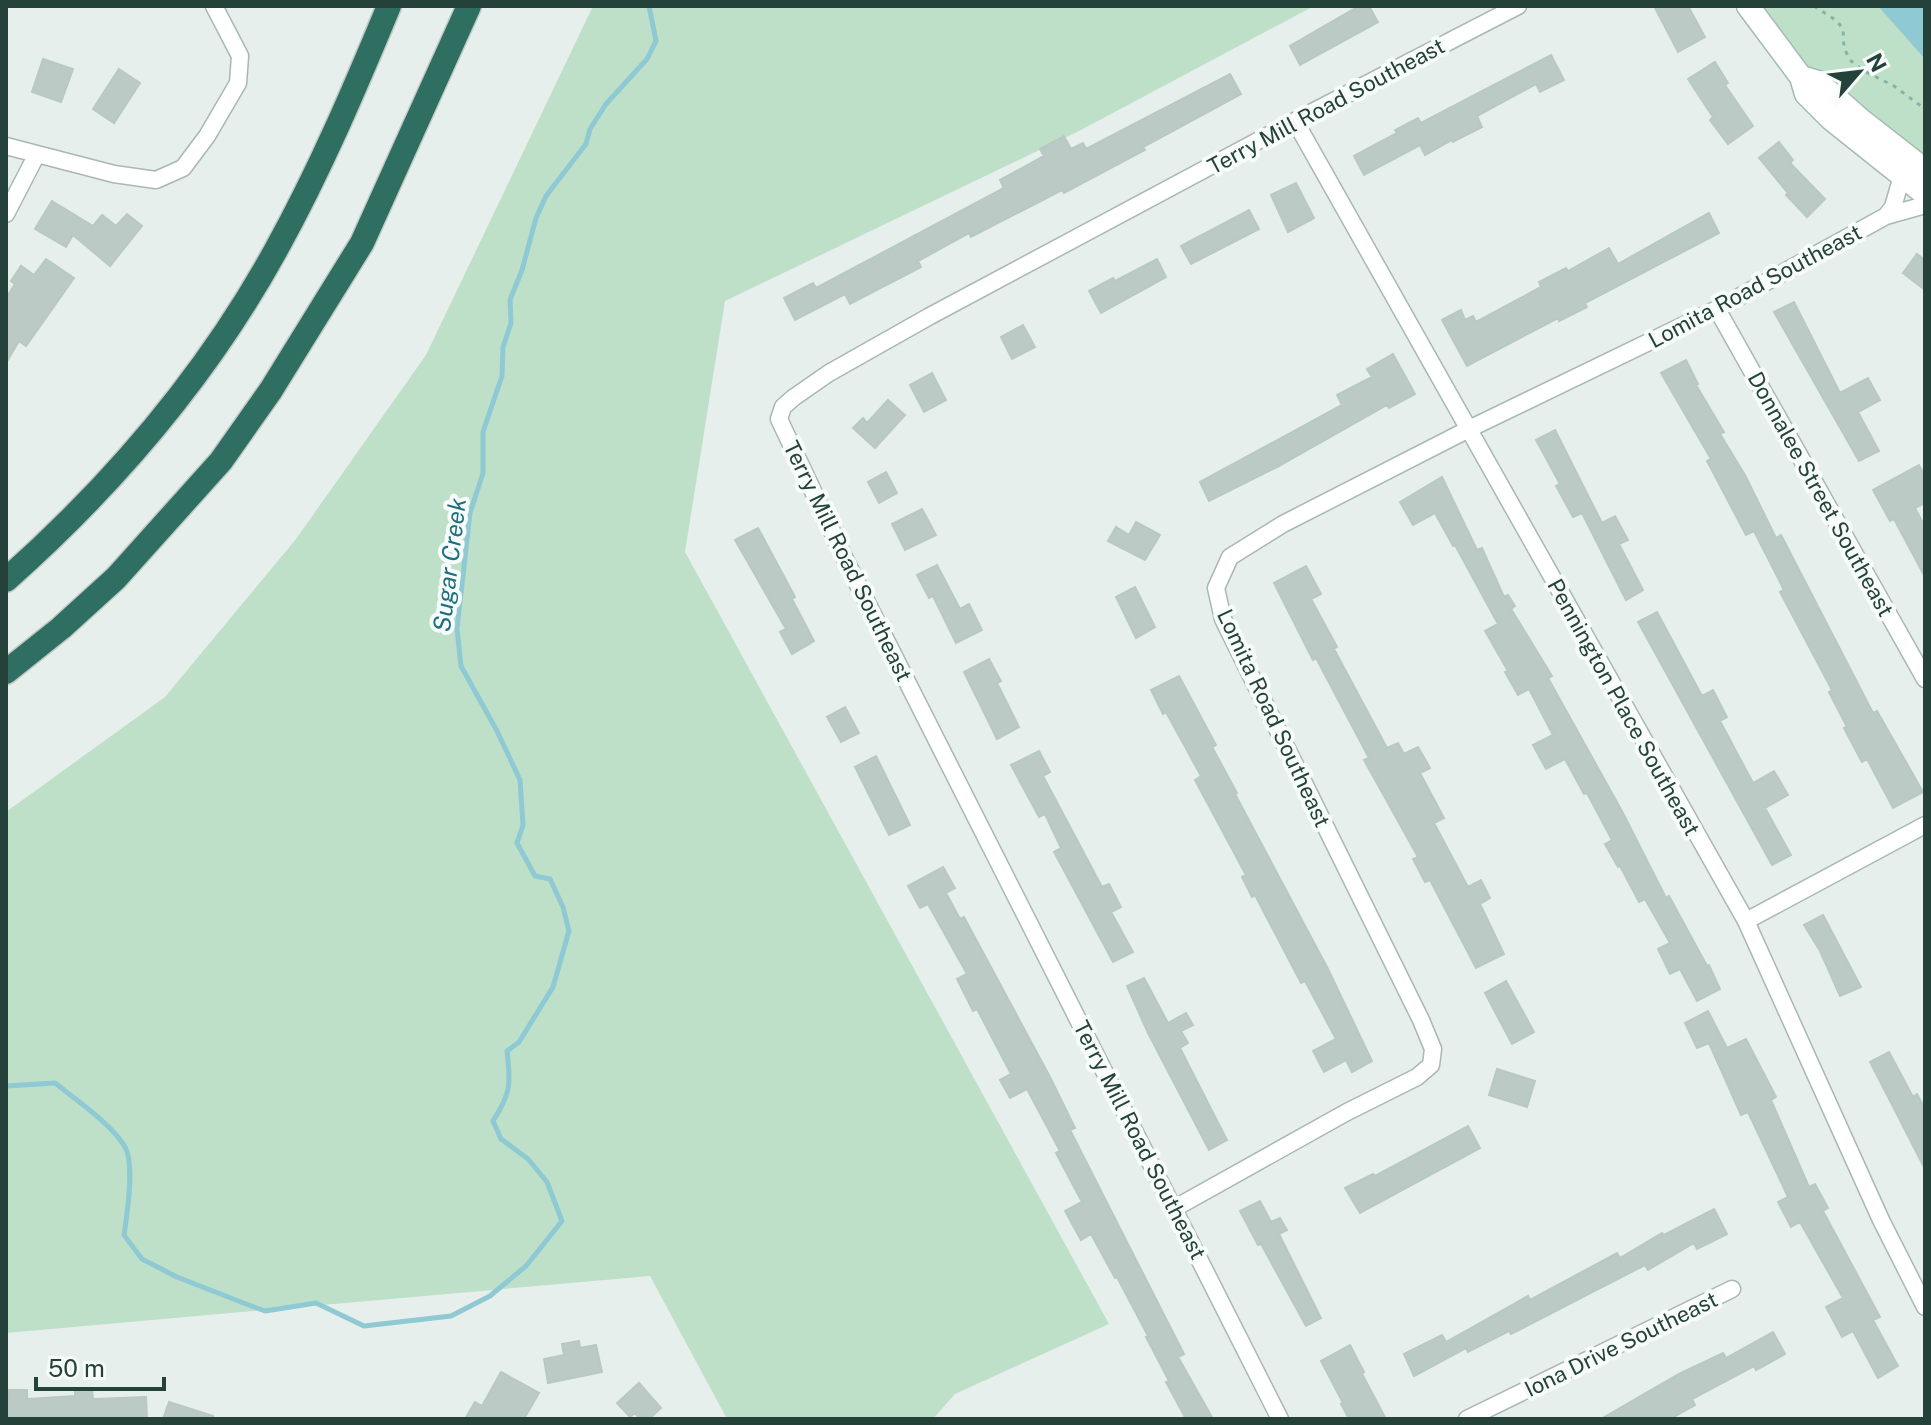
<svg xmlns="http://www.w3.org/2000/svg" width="1931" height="1425" font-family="'Public Sans',sans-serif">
	<rect width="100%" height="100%" fill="#e6efeb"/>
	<path fill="#bfe0c8" d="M593,6H1314L1079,131L725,301L685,552L1109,1324L955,1394L933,1419H727L650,1276L6,1333V812L165,697L296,539L426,355Z
		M1749,6H1925V189L1777,66Z"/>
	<path fill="#8ec9d4" d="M1878,6H1925V59Z"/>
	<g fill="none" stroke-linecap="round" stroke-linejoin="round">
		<path stroke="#8ec9d4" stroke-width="5" d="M6,1086L55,1083C75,1099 113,1125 125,1147C135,1164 127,1215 124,1235L142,1259L177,1277L241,1302L265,1311L316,1303L364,1326L451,1316L490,1296L526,1266L562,1221L547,1182L528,1159L501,1139L493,1121C511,1093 511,1084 507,1051L519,1042L553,987L569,931L563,907L550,879L535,876L517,843L523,825L520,780L497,731L461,666L457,629L470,513L483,473V432L502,376L503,347L511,323L510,300L522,270L536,218L546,196L586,144L590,129L606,104L647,59L656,41L649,6"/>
	</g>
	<path fill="#bbcac4" stroke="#b8c9c2" stroke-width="2" d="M1359,6H1369L1378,22L1300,65L1290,46Z
		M1654,6H1688L1705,37L1678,52Z
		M1551,55L1564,80L1540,92L1536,84L1477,116L1482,127L1453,142L1452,140L1425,155L1420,145L1364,175L1354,156L1397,133L1395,130L1418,118L1421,123Z
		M43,59L73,69L61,102L32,92Z
		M1715,62L1728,83L1725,85L1753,126L1728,144L1710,120L1713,117L1688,79Z
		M119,69L140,83L114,123L93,109Z
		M1230,74L1241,94L1143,147L1145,150L1064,193L1062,190L971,237L969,233L918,261L921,267L850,304L845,294L795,320L784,298L813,283L816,288L1004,188L1000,180L1044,156L1040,149L1064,136L1071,149L1083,143L1086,149Z
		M1779,142L1793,160L1790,163L1825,199L1807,217L1786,195L1788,193L1759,158Z
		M1296,183L1314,218L1288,232L1271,195Z
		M52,201L93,226L102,215L116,226L127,214L142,226L110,266L73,235L66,247L35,229Z
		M1249,210L1259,229L1191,264L1181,246Z
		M1709,213L1719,233L1585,303L1587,307L1559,321L1558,318L1467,366L1442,320L1461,310L1465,320L1473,316L1476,322L1541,287L1539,282L1566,268L1568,271L1609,248L1618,264Z
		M1917,254L1925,260V290L1903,273Z
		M46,259L74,278L26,346L19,341L6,363V298L15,284L11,281L21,266L34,275Z
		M1157,259L1166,277L1101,313L1089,291L1113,278L1115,281Z
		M1794,302L1840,393L1868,378L1880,400L1858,412L1879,451L1859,461L1774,312Z
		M1023,325L1035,347L1012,359L1001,337Z
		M1393,354L1415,394L1389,408L1387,405L1277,467L1209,501L1200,482L1342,405L1337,395L1372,377L1367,369Z
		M1686,360L1698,384L1696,385L1724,432L1720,434L1745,475L1776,538L1781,535L1873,713L1877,711L1923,792L1893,808L1867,759L1862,762L1844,728L1847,727L1829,692L1832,690L1780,592L1784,590L1754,531L1746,535L1707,461L1711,459L1661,373Z
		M932,373L946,400L924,412L910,385Z
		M888,400L905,415L875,448L853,428L863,418L867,423Z
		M1555,430L1602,523L1615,516L1628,540L1619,544L1643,590L1626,600L1582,513L1573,517L1556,486L1560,484L1536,440Z
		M1919,465L1925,476V503L1915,508L1925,527V577L1894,519L1890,521L1873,490Z
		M886,472L897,493L879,503L868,482Z
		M1442,477L1477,550L1482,548L1504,597L1508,595L1515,606L1511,609L1552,676L1548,678L1623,813L1666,898L1669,896L1707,966L1709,965L1720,989L1697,1001L1680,969L1670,974L1658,949L1670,943L1645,899L1639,902L1620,866L1618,867L1605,844L1612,840L1587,793L1584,794L1565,759L1546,769L1533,745L1553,735L1529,689L1518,695L1505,672L1508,671L1485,631L1498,624L1455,545L1453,546L1435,513L1413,525L1400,502Z
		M922,509L936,535L905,550L892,524Z
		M1136,522L1160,535L1145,560L1108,541L1116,527L1129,535Z
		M758,528L795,597L792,599L814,641L792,654L780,632L786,629L735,540Z
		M937,565L960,609L969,604L982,630L956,643L933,596L929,598L917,575Z
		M1306,566L1321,594L1311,599L1337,647L1334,649L1387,748L1398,743L1404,754L1418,747L1430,768L1420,773L1444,818L1434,823L1468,887L1481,880L1490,898L1480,904L1504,954L1476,968L1430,880L1425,882L1413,859L1418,857L1364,760L1369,758L1316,658L1313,660L1274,583Z
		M1135,587L1155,627L1136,638L1116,597Z
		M1657,612L1702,696L1713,690L1727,717L1720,721L1753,783L1774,771L1788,795L1765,808L1791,855L1772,865L1638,622Z
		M989,659L1001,681L997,683L1019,727L997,739L964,672Z
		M1179,676L1216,745L1212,747L1237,793L1235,794L1328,969L1372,1061L1352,1072L1346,1060L1324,1072L1313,1051L1336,1039L1305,981L1301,983L1255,895L1252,897L1242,877L1246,875L1195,780L1201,776L1166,712L1163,714L1151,690Z
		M845,707L859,733L841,742L827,717Z
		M1039,751L1050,772L1043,776L1102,887L1109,884L1121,907L1111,912L1133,952L1113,962L1054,852L1061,848L1045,814L1039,817L1011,765Z
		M876,756L910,825L889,835L855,767Z
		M943,867L955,888L946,893L960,919L964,917L1050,1077L1075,1128L1070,1130L1184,1354L1178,1357L1213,1419H1186L1166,1382L1169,1381L1146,1337L1148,1336L1117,1277L1115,1278L1091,1234L1081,1240L1065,1211L1082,1202L1056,1153L1060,1151L1027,1089L1010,1098L1000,1080L1011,1074L977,1009L973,1011L957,979L967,974L928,904L920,908L908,886Z
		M1823,915L1861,987L1840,996L1820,951L1804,925Z
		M1144,978L1168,1023L1186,1013L1193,1025L1181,1031L1188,1043L1180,1048L1227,1140L1209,1150L1148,1033L1127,986Z
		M1506,981L1534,1032L1512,1044L1485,993Z
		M1708,1011L1727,1048L1746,1039L1776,1097L1771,1100L1809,1187L1815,1184L1828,1208L1823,1211L1880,1317L1873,1320L1898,1366L1878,1378L1853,1331L1842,1337L1826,1307L1843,1298L1800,1222L1791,1227L1778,1202L1788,1197L1748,1112L1741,1115L1709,1043L1697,1048L1685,1023Z
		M1889,1052L1913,1097L1917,1094L1925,1109V1169L1870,1062Z
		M1497,1069L1535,1081L1527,1107L1489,1095Z
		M1468,1126L1480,1148L1360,1213L1345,1188L1373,1174L1375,1176Z
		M1260,1201L1271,1222L1280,1218L1287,1230L1279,1234L1321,1318L1306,1326L1261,1244L1258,1245L1240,1211Z
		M1714,1209L1727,1234L1697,1249L1694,1243L1648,1270L1645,1265L1511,1334L1509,1331L1468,1352L1466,1348L1414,1376L1404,1354L1442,1335L1446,1342L1528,1296L1530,1300L1617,1253L1620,1258L1662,1233L1664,1235Z
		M1773,1332L1785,1354L1756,1370L1754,1366L1692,1399L1695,1405L1670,1419H1601L1679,1374L1723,1353L1726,1358Z
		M579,1341L580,1348L596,1345L602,1372L548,1383L544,1359L564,1355L562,1344Z
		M1350,1345L1364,1372L1362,1374L1386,1419H1349L1341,1404L1343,1403L1321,1361Z
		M501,1372L539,1393L524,1419H465L475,1402L482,1406Z
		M639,1383L661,1408L649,1419H640L635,1413L630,1417L617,1403Z
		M92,1389L93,1399L146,1397L147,1419H6V1398H9V1390H27V1399L75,1396V1390Z
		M169,1402L213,1416V1419H163Z"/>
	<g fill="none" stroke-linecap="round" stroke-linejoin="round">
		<defs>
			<path id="minor" d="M1295,121L1746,921L1881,1220L1925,1307
				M6,146L114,174L156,180L183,168L207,136L238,83L240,56L214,6
				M6,214L37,154
				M1886,216L1893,207L1902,176
				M1717,309L1925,679
				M1746,921L1925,825
				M1175,1208L1347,1112L1417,1077L1431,1065L1433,1049L1421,1020L1223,619L1216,588L1230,557L1283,524L1469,429L1717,309L1886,216L1925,205
				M1280,1419L845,559L779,419L783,407L793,398L829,373L930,316L1295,121L1518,6
				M1467,1419L1732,1289"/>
			<path id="secondary" d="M1748,6L1801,77L1818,82L1861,120L1925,170
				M1801,77L1806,94L1831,119L1925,194"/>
			<path id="motorway" d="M6,580C113,485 208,374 277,248C320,170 355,88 389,6
				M6,672L61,628L116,578L221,461L271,390L362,243L469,6"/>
		</defs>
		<use href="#minor" stroke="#a8b8b2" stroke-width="19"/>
		<use href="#secondary" stroke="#a4bbb3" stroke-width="25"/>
		<use href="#motorway" stroke="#c2cac8" stroke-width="27"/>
		<path stroke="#86b3a5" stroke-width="3" stroke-dasharray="4 6" stroke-linecap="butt" d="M1814,6L1837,21L1843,29L1844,48L1850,60L1864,71L1894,86L1925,109"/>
		<use href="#minor" stroke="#fff" stroke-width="16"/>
		<use href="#secondary" stroke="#fff" stroke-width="22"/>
		<use href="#motorway" stroke="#2f6f62" stroke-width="24"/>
	</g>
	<g text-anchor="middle" stroke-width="8" stroke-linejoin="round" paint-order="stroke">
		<g font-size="22" fill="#24423a" stroke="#f7fbf9">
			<text transform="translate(1326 106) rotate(-28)" y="8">Terry Mill Road Southeast</text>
			<text transform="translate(1755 286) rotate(-28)" y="8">Lomita Road Southeast</text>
			<text transform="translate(1821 494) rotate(61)" y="8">Donnalee Street Southeast</text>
			<text transform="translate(848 561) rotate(64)" y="8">Terry Mill Road Southeast</text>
			<text transform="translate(1624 707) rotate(61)" y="8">Pennington Place Southeast</text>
			<text transform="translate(1274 718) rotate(65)" y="8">Lomita Road Southeast</text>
			<text transform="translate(1140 1140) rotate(63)" y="8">Terry Mill Road Southeast</text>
			<text transform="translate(1621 1344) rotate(-26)" y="8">Iona Drive Southeast</text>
		</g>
		<g font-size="24" font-style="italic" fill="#1c6f80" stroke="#f7fbf9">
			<text transform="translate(450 565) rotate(-83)" y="8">Sugar Creek</text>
		</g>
	</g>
	<rect width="1931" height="1425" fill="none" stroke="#24423a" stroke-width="16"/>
	<g transform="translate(1859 72) rotate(62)" stroke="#f7fbf9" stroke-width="6" paint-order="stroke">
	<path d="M0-6L14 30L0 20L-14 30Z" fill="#24423a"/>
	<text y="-12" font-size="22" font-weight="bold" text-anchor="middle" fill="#24423a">N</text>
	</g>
	<path d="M36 1377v12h128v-12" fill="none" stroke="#24423a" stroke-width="4"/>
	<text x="48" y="1377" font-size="24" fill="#24423a" stroke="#f7fbf9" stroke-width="6" paint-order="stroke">50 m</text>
</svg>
